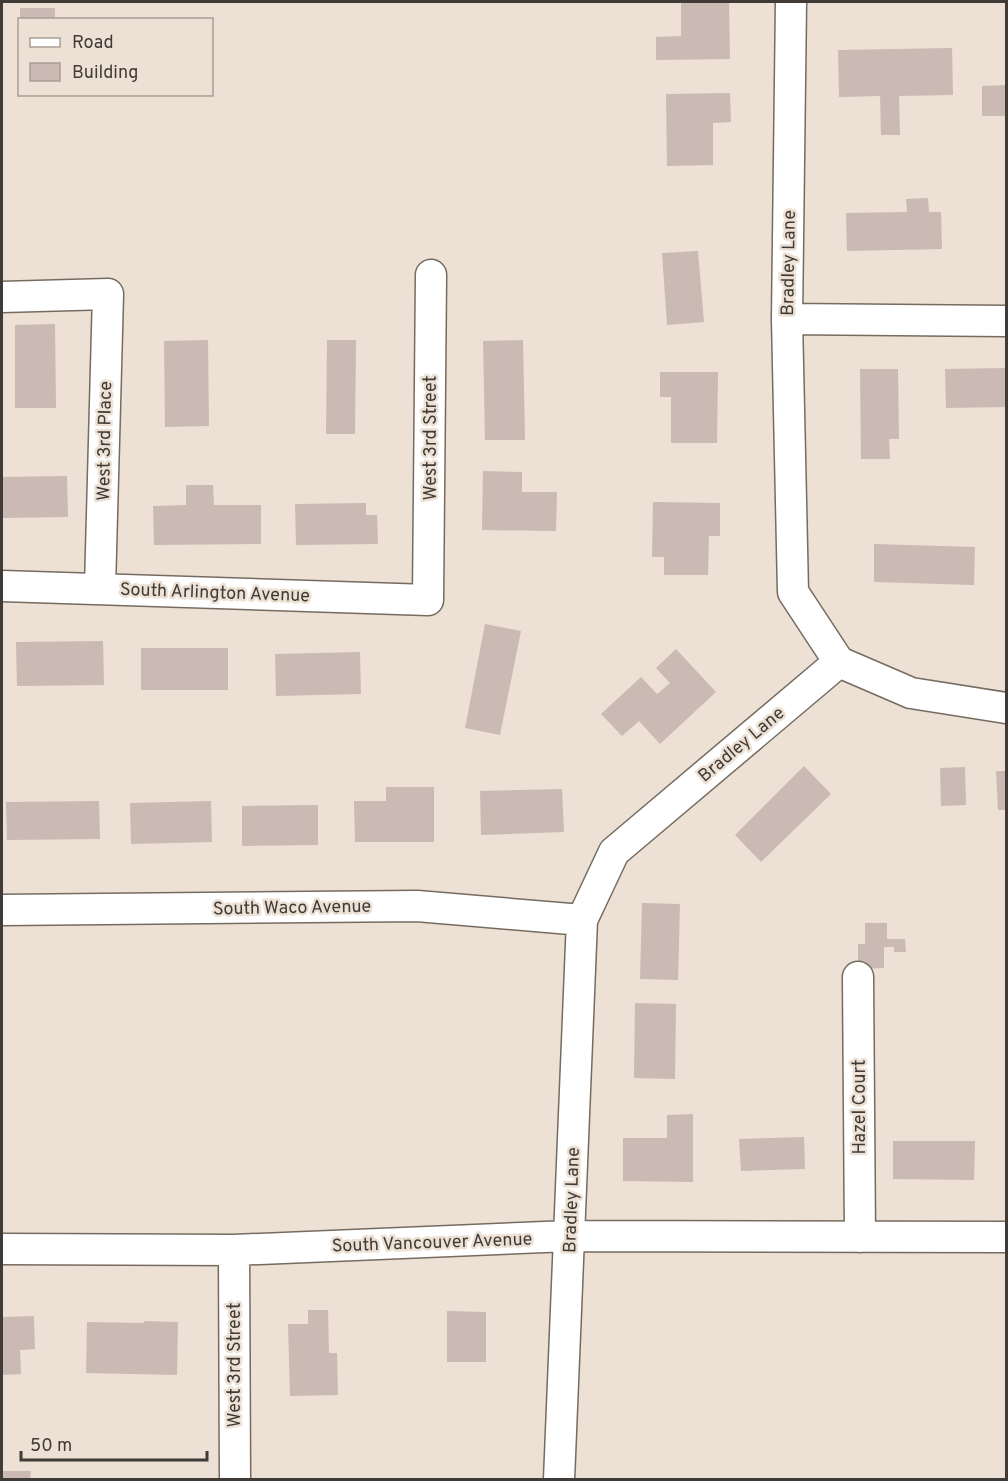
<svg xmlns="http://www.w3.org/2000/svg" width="1008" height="1481" font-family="Overpass,sans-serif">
	<rect width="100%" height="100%" fill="#ede0d4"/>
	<path fill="#cbb9b4" d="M681,2H729L730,59L656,60V37L681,36Z
		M20,8H55V20H20Z
		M952,48L953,95L899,96L900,135H881L880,96L839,97L838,50Z
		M1006,85V116H982V86Z
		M730,93L731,122L713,123V165L667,166L666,94Z
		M928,198L929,212H941L942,249L847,251L846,213L907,212L906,199Z
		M698,251L704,322L667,325L662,253Z
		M55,324L56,408H15V325Z
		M208,340L209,426L165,427L164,341Z
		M327,340H356L355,434H326Z
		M523,340L525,440H485L483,341Z
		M1006,368V407L946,408L945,369Z
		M860,369H898L899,439H889L890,459H861Z
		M660,372H718L717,443H671V397H660Z
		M483,471L522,472V492H557L556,531L482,530Z
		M67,476L68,517L2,518V477Z
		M186,485H213L214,505H261V544L154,545L153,506L186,505Z
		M653,502L720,503V536H709L708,575H664V557H652Z
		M366,503V515H377L378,544L296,545L295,504Z
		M874,544L975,547L974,585L874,582Z
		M485,624L521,631L500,735L465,728Z
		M103,641L104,685L17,686L16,642Z
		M141,648H228V690H141Z
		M676,649L716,692L660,744L639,721L622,736L601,714L641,677L657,694L670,683L656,668Z
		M360,652L361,694L276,696L275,654Z
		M804,766L831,794L761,862L735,835Z
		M965,767L966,805L941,806L940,768Z
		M996,771H1006V810H998Z
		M386,787H434V842H355L354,801H386Z
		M562,789L564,832L481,835L480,791Z
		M99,801L100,839L7,840L6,802Z
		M211,801L212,842L131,844L130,803Z
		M318,805V845L242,846V806Z
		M642,903L680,904L678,980L640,979Z
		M865,923H887V939H905L906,952H894V947H884V968L858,969V944H865Z
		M635,1003L676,1004L675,1079L634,1078Z
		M693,1114V1182L623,1181V1138H667V1115Z
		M804,1137L805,1169L741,1171L739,1139Z
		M893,1141H975L974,1180L893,1179Z
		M308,1310H328L329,1353H337L338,1395L290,1396L288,1324H308Z
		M447,1311L486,1312V1362H447Z
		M34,1316L35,1349L20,1350L21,1374L2,1375V1317Z
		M144,1321L178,1322L177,1375L86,1373L87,1322L144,1323Z
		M2,1471H31L30,1480H2Z"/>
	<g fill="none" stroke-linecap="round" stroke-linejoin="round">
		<defs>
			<path id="minor" d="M791,2L787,319L793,592L839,662
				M2,297L108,294L100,588
				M787,319L1006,321
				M2,586L428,600L431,275
				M839,662L911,693L1006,708
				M2,910L417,906L582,920
				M858,977L860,1237
				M2,1249L234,1250L569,1236L1006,1237
				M234,1250L235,1480
				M559,1480L582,920L614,852L839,662"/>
		</defs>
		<use href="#minor" stroke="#766b60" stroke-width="33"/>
		<use href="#minor" stroke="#fff" stroke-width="30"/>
	</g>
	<g text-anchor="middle" stroke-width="5" stroke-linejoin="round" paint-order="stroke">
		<g font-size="18" fill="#413b37" stroke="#ede0d4">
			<text transform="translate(788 263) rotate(-89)" y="6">Bradley Lane</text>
			<text transform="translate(430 438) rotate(-90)" y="6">West 3rd Street</text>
			<text transform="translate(104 441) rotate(-89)" y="6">West 3rd Place</text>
			<text transform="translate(215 592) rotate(2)" y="6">South Arlington Avenue</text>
			<text transform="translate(741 744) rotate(-40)" y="6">Bradley Lane</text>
			<text transform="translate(292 907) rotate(-1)" y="6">South Waco Avenue</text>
			<text transform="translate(859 1107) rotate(-90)" y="6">Hazel Court</text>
			<text transform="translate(571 1200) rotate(-88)" y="6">Bradley Lane</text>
			<text transform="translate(432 1242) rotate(-2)" y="6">South Vancouver Avenue</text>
			<text transform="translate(234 1365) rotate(-90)" y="6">West 3rd Street</text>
		</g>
	</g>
	<rect width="1008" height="1481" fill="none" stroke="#413b37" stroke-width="6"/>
	<rect x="18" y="18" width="195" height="78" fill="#ede0d4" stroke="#a89e95" stroke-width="1.5"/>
	<rect x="30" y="38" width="30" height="9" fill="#ffffff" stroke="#a89e95" stroke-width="1.5"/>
	<text x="72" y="48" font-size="18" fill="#413b37">Road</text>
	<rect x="30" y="63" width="30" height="18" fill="#cbb9b4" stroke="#a89e95" stroke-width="1.5"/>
	<text x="72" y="78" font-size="18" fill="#413b37">Building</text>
	<path d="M21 1451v9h186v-9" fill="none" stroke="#413b37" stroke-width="3"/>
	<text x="30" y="1451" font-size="18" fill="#413b37" stroke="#ede0d4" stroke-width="4.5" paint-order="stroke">50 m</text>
</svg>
